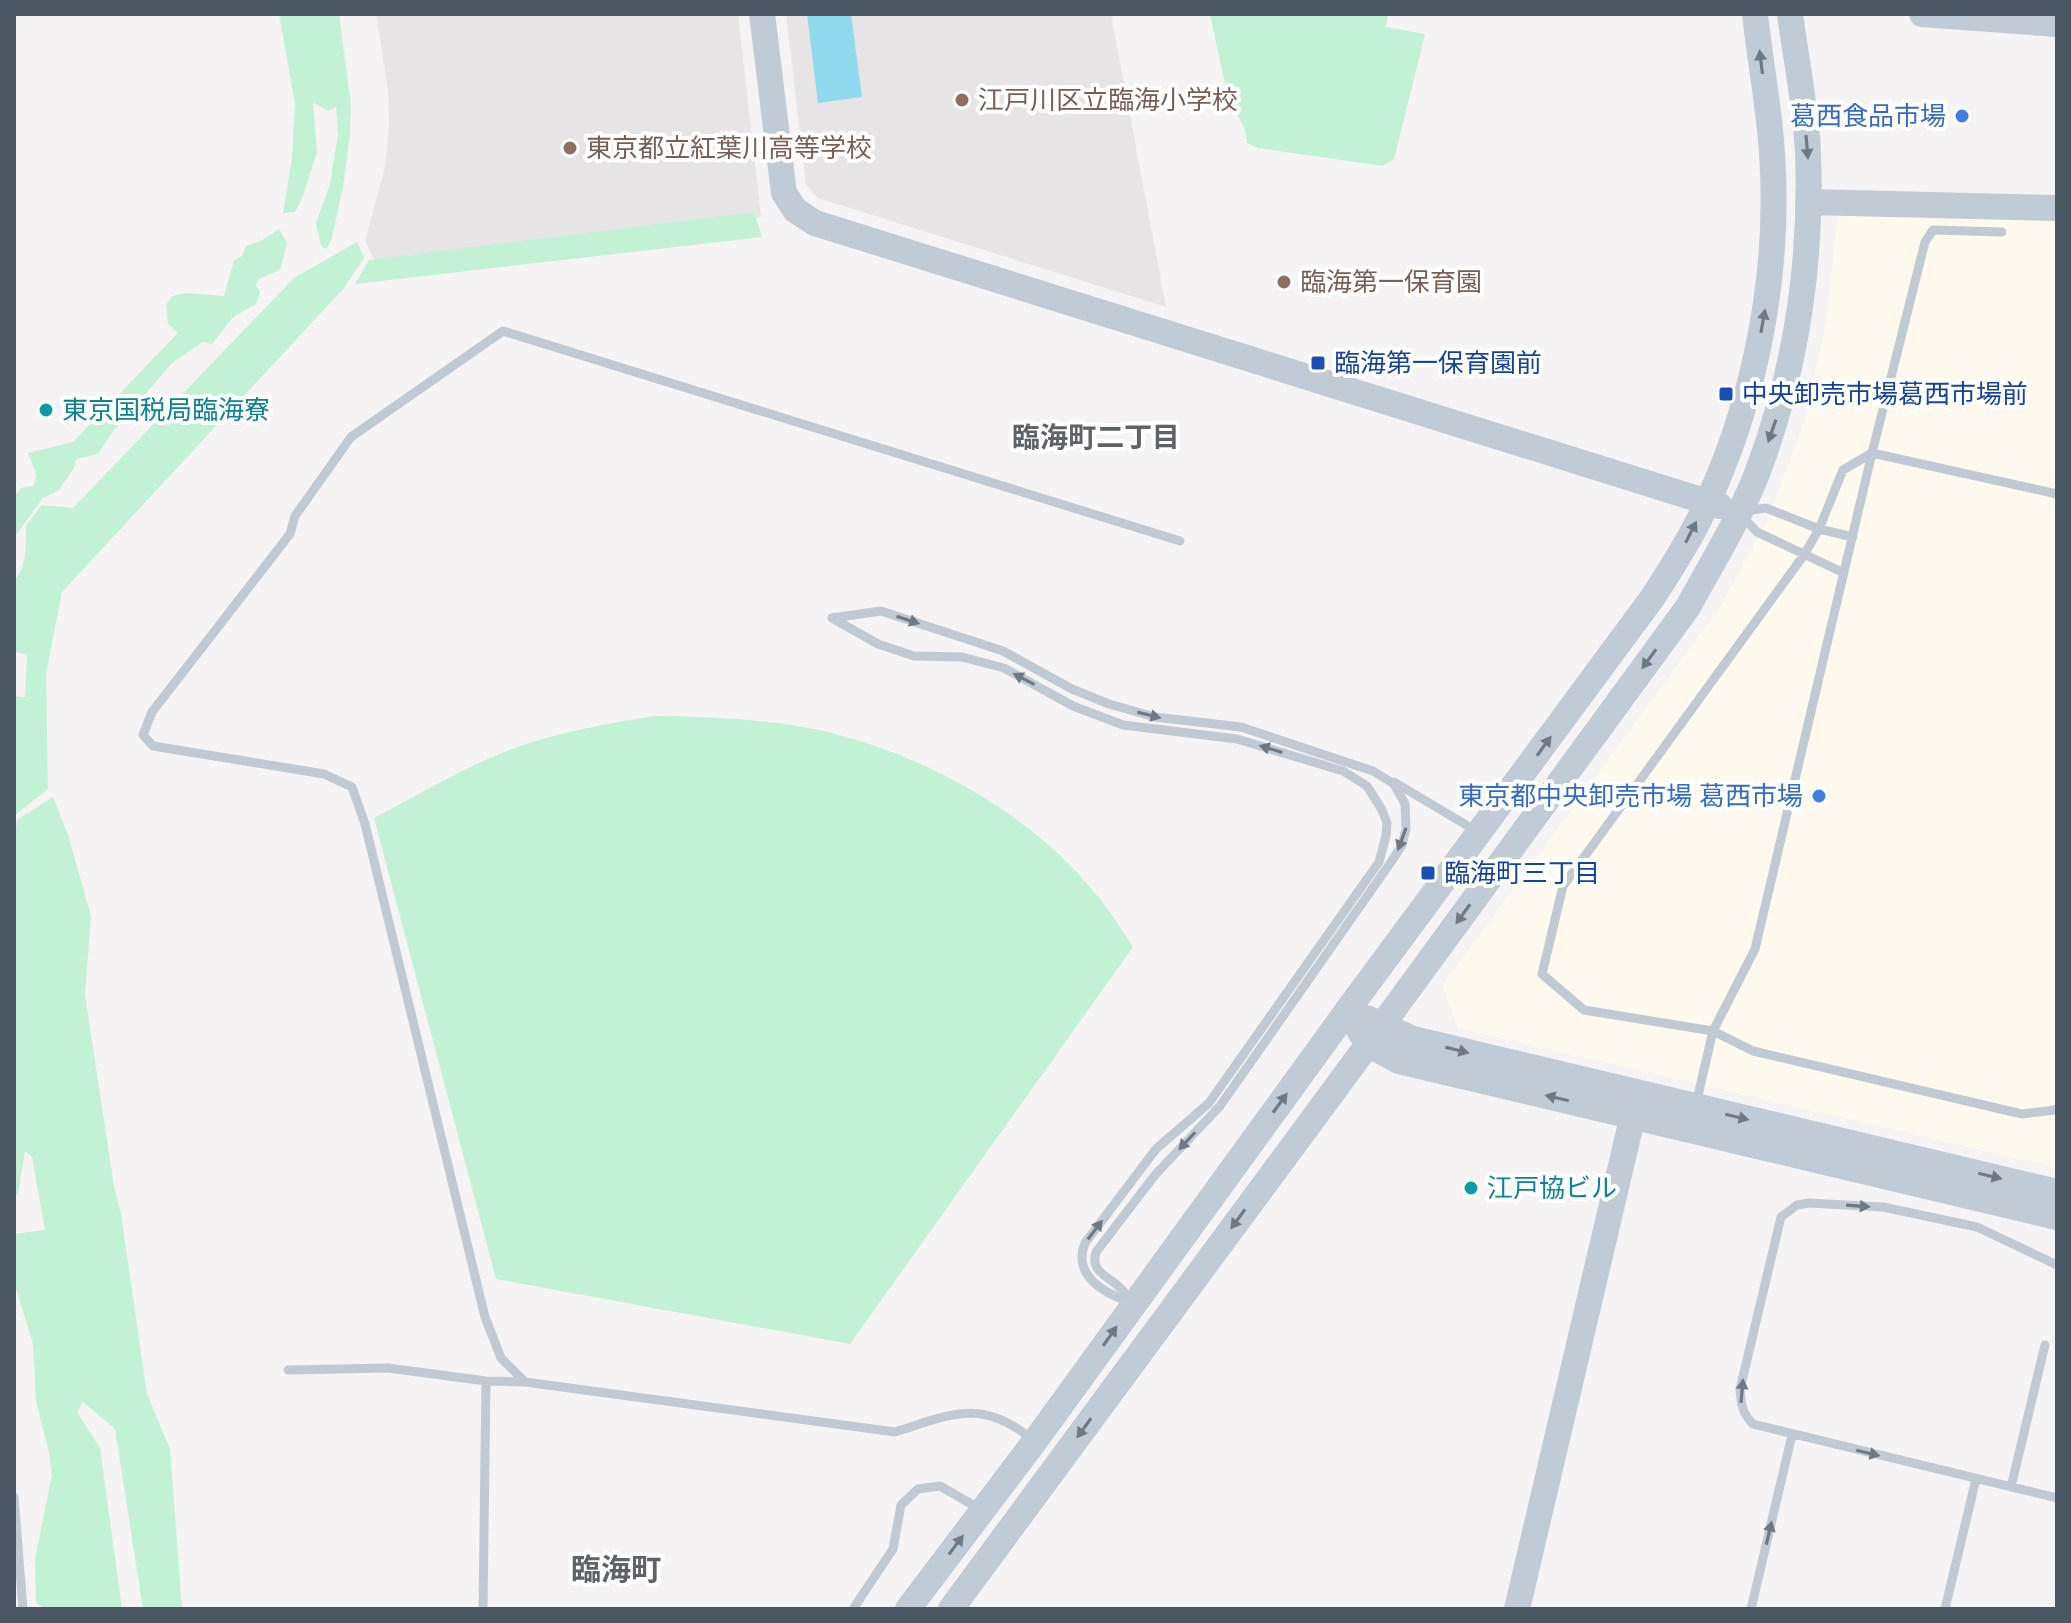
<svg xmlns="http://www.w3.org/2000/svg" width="2071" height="1623" font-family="'Space Grotesk','Noto Sans JP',sans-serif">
	<rect width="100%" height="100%" fill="#f5f3f3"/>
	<path fill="#fdf9ef" d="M1838,211L2057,217V1168L1458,1028L1442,986L1720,607L1766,523L1805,420L1826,322Z"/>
	<path fill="#e6e4e5" d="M376,14H738L761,217L702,227L375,261L365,241L385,167L389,129L388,90Z
		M786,14H1111L1166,307L818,198L806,185Z"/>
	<path fill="#c3f1d5" d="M279,14H339L351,105L350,134L343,188L331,241L326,249L321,246L316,223L330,184L338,134L336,107L328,111L313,102L317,152L302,199L295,212L283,213L292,158L295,104Z
		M1210,14H1388L1386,27L1425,34L1394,159L1383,166L1258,148L1247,143L1245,129L1228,98Z
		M754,212L762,237L355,284L369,260Z
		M279,229L287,243L280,270L259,279L256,285L260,292L256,304L233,317L212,344L203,342L172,363L111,434L98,454L76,459L74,468L59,490L42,499L14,538V497L21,488L34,486L36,474L28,453L73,442L178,333L168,324L166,305L172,296L186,293L224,296L234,260L242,256L246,246L261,241Z
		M357,242L364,258L344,288L62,592L46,674L48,789L14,816V696L25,697L27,655L14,651V581C27,567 26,543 26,525L42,505L73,508L294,278Z
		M655,716C713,717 774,719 831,733C928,757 1031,814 1094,892C1109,909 1121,929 1133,947L850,1344L496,1279L374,818C422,793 471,763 523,745C566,731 610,723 655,716Z
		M53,797L68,835L91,916L85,995L114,1186L121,1214L147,1394L170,1449L182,1609H143L115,1429L83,1402L77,1412L100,1448L122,1609H47L36,1603L35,1559L52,1474L49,1453L36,1401L33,1344L14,1282V1234L45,1230L32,1157L25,1151L18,1194L14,1195V842L17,820Z"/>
	<path fill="#90daee" d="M807,14H851L862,97L818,103Z"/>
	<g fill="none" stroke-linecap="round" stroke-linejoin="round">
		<path stroke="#c1cad2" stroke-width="9" d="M2002,232L1933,230L1925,242L1872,453L1755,949L1713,1031L1584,1010L1542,974L1563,886L1804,555L1819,529L1843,470L1872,453L2057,494
			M1745,511L1766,508L1819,529L1853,537
			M1740,514L1757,532L1844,573
			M832,618L881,611L1003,651L1072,689L1109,704L1155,717L1241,727L1373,771L1394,784L1405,804L1406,829L1402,845L1391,862L1220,1106L1155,1175L1096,1252C1090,1272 1107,1275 1119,1287C1124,1291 1128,1297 1132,1302
			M832,618L878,644L914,656L962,657L1004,668L1073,706L1123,725L1237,739L1343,771L1367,786L1382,810L1387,823L1386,836L1379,862L1209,1103L1156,1149L1085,1243C1072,1275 1104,1294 1131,1302
			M1394,782L1478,832
			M1696,1104L1713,1031L1753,1051L2022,1114L2055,1110
			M2057,1265L1977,1227L1883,1207L1809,1203L1797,1205L1781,1217L1740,1389C1741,1404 1742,1413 1753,1424L2057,1498
			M288,1370L388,1368L486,1381L525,1382
			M1032,1439C981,1398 952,1414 895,1432L525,1382L501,1358L485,1317L365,824L352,787L324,774L153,746L143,735L152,712L290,534L295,516L351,437L503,331L1180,541
			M2011,1487L2045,1345
			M14,1497L23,1609
			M483,1609L486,1381
			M853,1609L893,1549L901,1505L918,1489L940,1486L980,1509
			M1751,1609L1792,1435
			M1945,1609L1976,1479"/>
		<path stroke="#c1cbd6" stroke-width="26" d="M762,14L784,193L795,210L815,223L1720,506
			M1922,14L2057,24
			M1808,202L2057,208
			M1367,1018L1413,1039L2057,1192
			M1359,1030L1368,1044L1399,1061L2057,1217
			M908,1609L1035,1441L1347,1011L1653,597C1666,577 1679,556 1691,535C1752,422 1781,280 1772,153C1769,107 1760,60 1755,14
			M951,1609L1383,1024L1688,607C1712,563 1740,518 1758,471C1796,370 1812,261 1808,153C1806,107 1796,60 1790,14
			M1517,1609L1636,1102"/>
	</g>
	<defs><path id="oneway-solid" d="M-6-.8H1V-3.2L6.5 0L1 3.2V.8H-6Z" transform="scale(2)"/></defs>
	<g fill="#6e7984">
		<use href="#oneway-solid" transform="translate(1761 62) rotate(-97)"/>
		<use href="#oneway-solid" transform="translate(1807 147) rotate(85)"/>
		<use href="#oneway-solid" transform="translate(1763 321) rotate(-80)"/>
		<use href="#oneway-solid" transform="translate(1772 431) rotate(109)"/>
		<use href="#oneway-solid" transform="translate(1691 532) rotate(-63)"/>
		<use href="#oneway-solid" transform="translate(1649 659) rotate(126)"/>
		<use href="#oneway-solid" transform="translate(1544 746) rotate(-54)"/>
		<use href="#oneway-solid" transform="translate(1463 914) rotate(126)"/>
		<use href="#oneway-solid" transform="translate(1457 1050) rotate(14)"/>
		<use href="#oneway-solid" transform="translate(1557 1098) rotate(-167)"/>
		<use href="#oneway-solid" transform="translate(1280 1103) rotate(-54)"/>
		<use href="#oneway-solid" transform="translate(1737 1117) rotate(13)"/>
		<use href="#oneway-solid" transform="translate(1990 1176) rotate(13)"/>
		<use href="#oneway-solid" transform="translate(1238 1219) rotate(126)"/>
		<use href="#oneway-solid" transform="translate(1110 1336) rotate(-55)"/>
		<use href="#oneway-solid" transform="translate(1084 1428) rotate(126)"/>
		<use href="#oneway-solid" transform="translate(956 1545) rotate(-53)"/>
	</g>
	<g fill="#6e7983">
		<use href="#oneway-solid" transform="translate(908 620) rotate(18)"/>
		<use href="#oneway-solid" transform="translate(1024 679) rotate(-152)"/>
		<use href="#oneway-solid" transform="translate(1149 715) rotate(14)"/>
		<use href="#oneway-solid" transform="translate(1271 749) rotate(-163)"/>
		<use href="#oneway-solid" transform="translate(1402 839) rotate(110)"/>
		<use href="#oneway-solid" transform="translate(1187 1141) rotate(133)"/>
		<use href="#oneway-solid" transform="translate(1858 1206) rotate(4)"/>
		<use href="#oneway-solid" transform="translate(1095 1230) rotate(-53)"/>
		<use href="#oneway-solid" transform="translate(1742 1391) rotate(-85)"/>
		<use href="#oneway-solid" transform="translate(1868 1453) rotate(13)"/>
		<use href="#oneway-solid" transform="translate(1769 1533) rotate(-77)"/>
	</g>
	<g fill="#8d6e63" stroke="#fff" stroke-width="3">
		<circle cx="962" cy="100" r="8"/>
		<circle cx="570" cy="148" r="8"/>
		<circle cx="1284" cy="282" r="8"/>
	</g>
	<g fill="#3f7fe0" stroke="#fff" stroke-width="3">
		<circle cx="1962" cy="116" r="8"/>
		<circle cx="1819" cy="796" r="8"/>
	</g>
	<g fill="#1a4fb4" stroke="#fff" stroke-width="3">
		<rect x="1310" y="355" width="16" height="16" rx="4"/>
		<rect x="1718" y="386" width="16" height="16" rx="4"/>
		<rect x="1420" y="865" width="16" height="16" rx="4"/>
	</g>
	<g fill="#0f9aa8" stroke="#fff" stroke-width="3">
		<circle cx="46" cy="410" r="8"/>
		<circle cx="1471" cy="1188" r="8"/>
	</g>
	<g text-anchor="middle" stroke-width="8" stroke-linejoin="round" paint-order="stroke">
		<g font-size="26" fill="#785e54" stroke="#fff" text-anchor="start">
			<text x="978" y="109">江戸川区立臨海小学校</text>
			<text x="586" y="157">東京都立紅葉川高等学校</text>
			<text x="1300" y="291">臨海第一保育園</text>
		</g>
		<g font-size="26" fill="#366cbe" stroke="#fff" text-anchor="end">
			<text x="1946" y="125">葛西食品市場</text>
			<text x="1803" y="805">東京都中央卸売市場 葛西市場</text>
		</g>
		<g font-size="26" fill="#164399" stroke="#fff" text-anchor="start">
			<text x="1334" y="372">臨海第一保育園前</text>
			<text x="1742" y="403">中央卸売市場葛西市場前</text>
			<text x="1444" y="882">臨海町三丁目</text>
		</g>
		<g font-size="26" fill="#0d838f" stroke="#fff" text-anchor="start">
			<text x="62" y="419">東京国税局臨海寮</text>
			<text x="1487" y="1197">江戸協ビル</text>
		</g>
		<g font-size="28" font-weight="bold" fill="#5f6368" stroke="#fff">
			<text x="1096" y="447">臨海町二丁目</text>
		</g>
		<g font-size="30" font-weight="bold" fill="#5f6368" stroke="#fff">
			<text x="616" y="1580">臨海町</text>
		</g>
	</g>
	<rect width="2071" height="1623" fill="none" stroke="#4a5661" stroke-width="32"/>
</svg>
